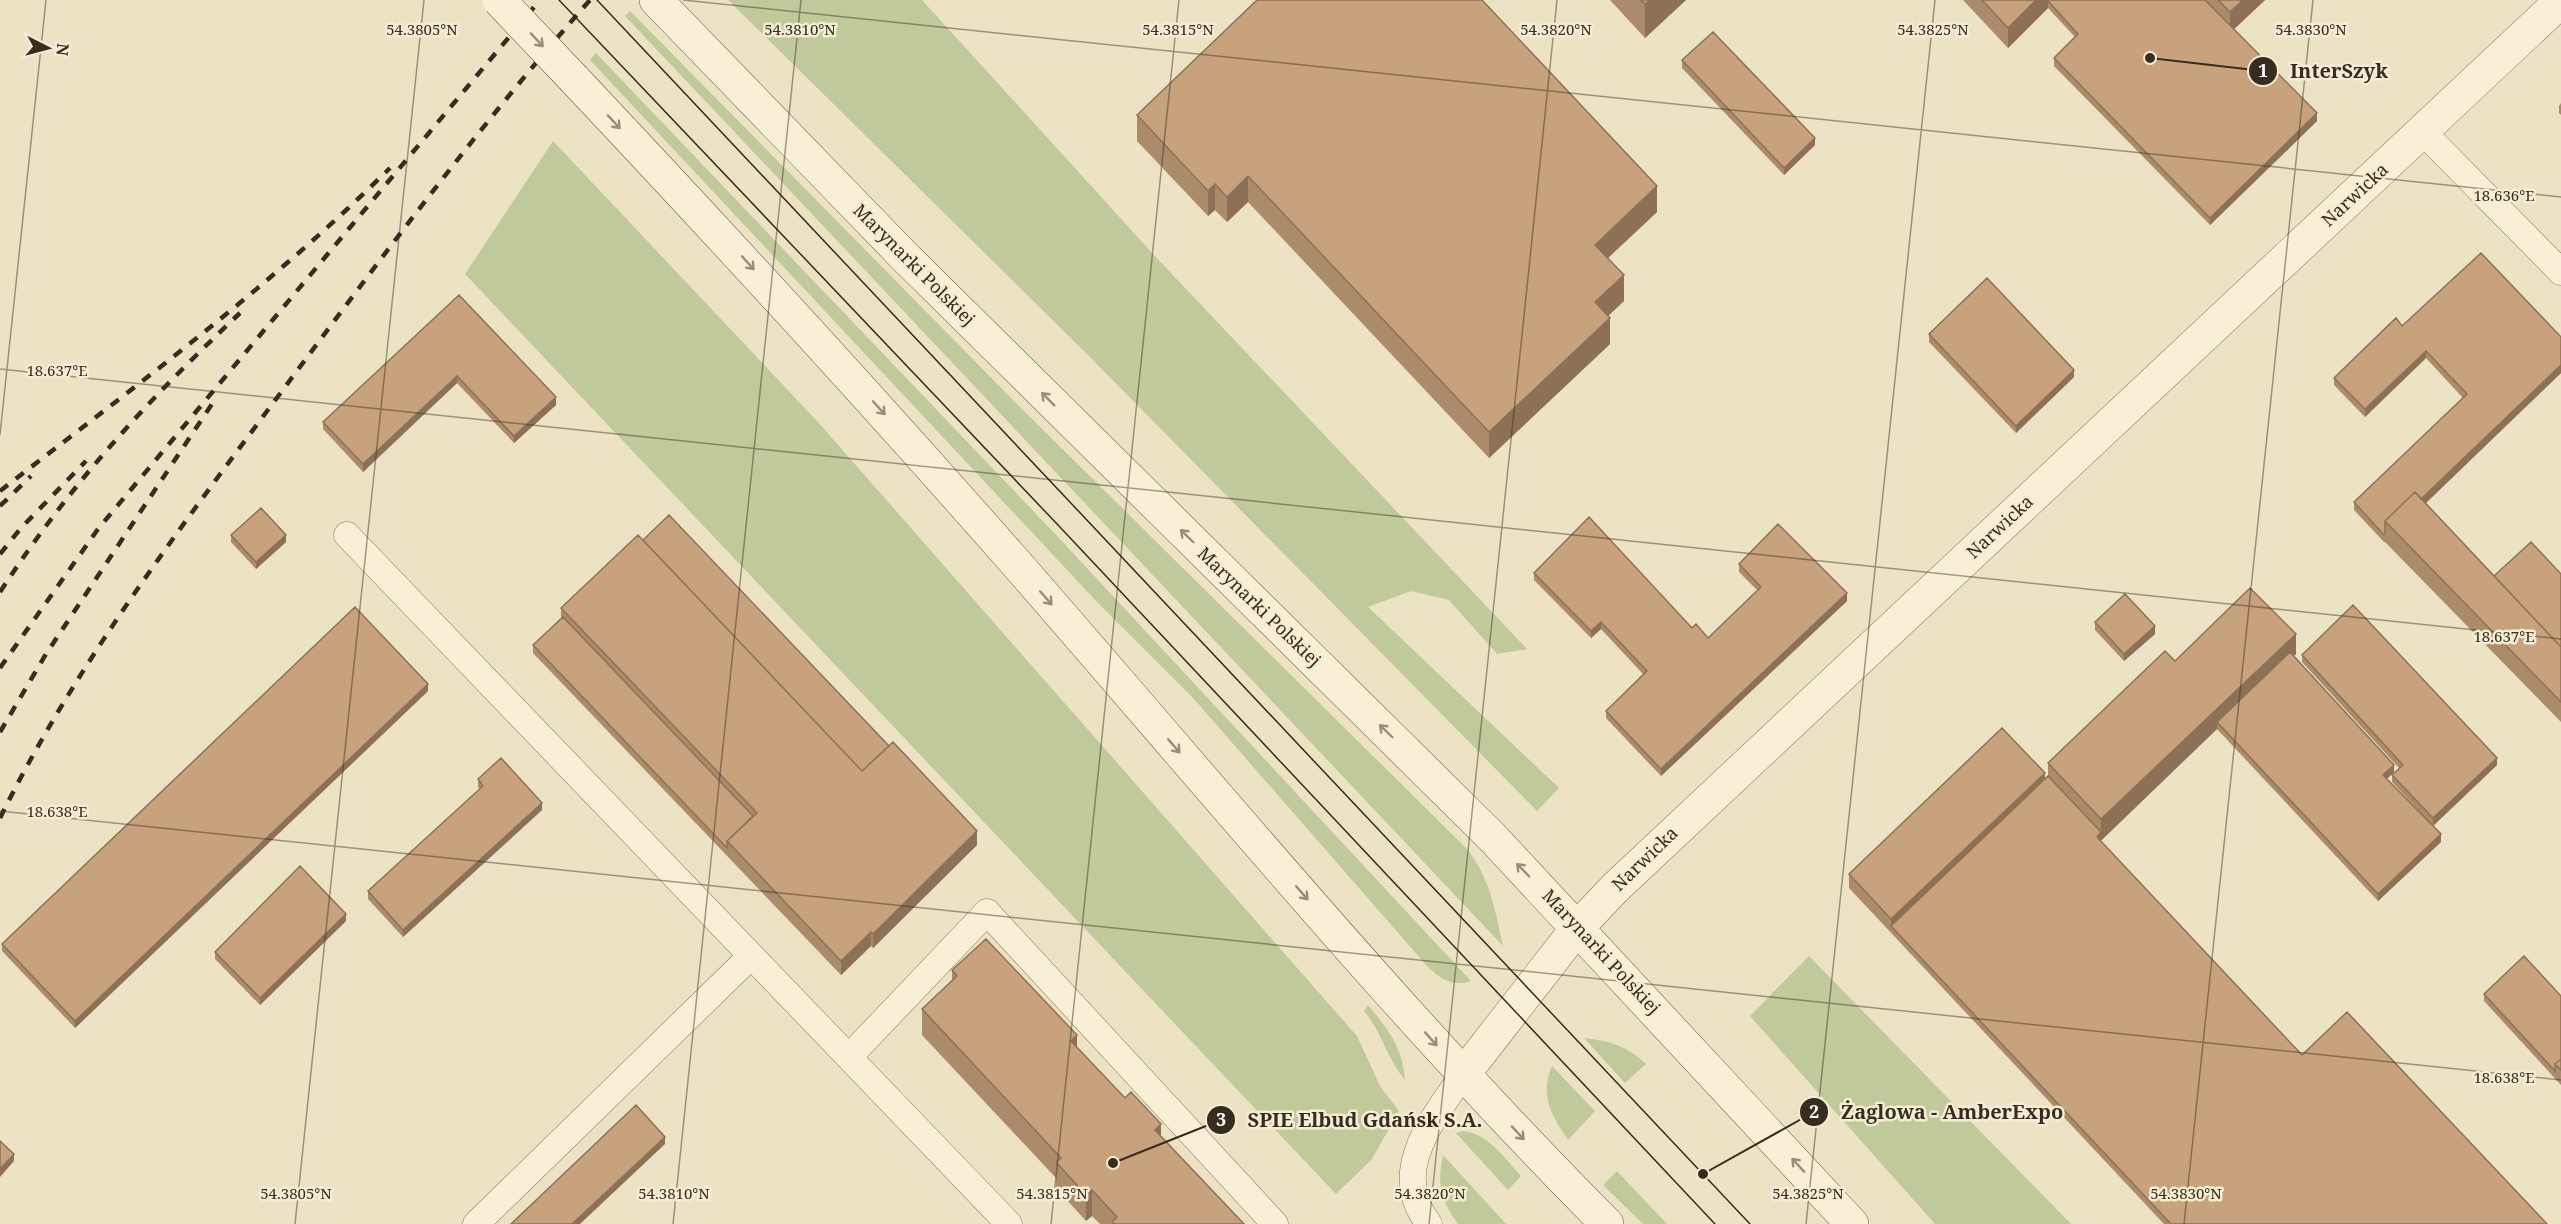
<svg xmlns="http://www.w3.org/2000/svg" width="2561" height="1224" font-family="'Noto Serif',serif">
	<rect width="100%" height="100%" fill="#ece3c4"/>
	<path fill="#c0c999" d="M728,0H922L1153,254L1527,649L1497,654L1449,600L1411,591L1368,607L1559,788L1537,811L1086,353Z
		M630,11L1021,408L1466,848C1490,877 1495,910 1503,946L625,16Z
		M596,53L1058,537L1471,981C1452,987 1440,979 1427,966L1194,699L1099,604L590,60Z
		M553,141L817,421L1357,1036L1380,1086L1399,1111L1372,1159L1336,1194L465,274Z
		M1809,956L2071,1224H1935L1750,1016Z
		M1368,1005C1388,1029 1403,1048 1405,1080C1387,1059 1382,1032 1364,1011Z
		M1584,1038C1608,1040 1629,1047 1646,1064L1625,1083Z
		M1552,1066L1595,1111L1568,1140C1552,1116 1539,1095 1552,1066Z
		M1463,1131C1488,1133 1505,1159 1521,1176L1508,1190L1456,1133Z
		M1443,1155L1506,1224H1458C1440,1199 1437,1185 1443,1155Z
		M1617,1171L1667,1224H1643L1603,1185Z"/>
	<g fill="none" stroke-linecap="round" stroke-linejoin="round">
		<defs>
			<path id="lane" d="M2422,131L2561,272
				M347,535L1009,1224
				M849,1057L987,912L1275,1224
				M476,1224L751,956
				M1429,1224C1388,1173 1433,1118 1463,1075"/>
			<path id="street" d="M1463,1075L1578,927L1615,888L2561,1"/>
			<path id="secondary" d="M656,0L903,255L1492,837L1852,1224
				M574,79C721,235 866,393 1008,554C1205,779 1395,1011 1607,1224"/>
		</defs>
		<use href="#lane" stroke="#86755c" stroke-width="27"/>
		<use href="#street" stroke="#86755c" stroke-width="34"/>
		<use href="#secondary" stroke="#67573f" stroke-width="34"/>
		<use href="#lane" stroke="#f7f0d7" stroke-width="26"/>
		<use href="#street" stroke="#f7f0d7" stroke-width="33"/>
		<use href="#secondary" stroke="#f7f0d7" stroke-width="33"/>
		<path stroke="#362c1f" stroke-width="1.5" d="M559,0L1058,525L1715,1224
			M597,0L1750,1224"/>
		<path stroke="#362c1f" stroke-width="4.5" stroke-dasharray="10 10" stroke-linecap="butt" d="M0,491C133,388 270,287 390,168
			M0,506L31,476
			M0,554L21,528L86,461
			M0,592C71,483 146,402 240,313
			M0,668L98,529L540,0
			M0,732L46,654L212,404
			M0,818C76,664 180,528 282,391C381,258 480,125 590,0"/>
		<defs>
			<path id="secondary-bridge" d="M499,0L574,79"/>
		</defs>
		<use href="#secondary-bridge" stroke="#67573f" stroke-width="34" stroke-linecap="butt"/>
		<use href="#secondary-bridge" stroke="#f7f0d7" stroke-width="33"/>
	</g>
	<path fill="#ac8b6b" d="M1610,0H1686L1645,38Z
		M1963,0H2265L2234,29L2317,121L2210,225L2054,66V58L2075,37L2048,8L2008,48Z
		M1682,60L1815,145L1784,175L1682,68Z
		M2561,103V115L2559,113V106Z
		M1137,115L1657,212L1608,258L1624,301L1608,316L1610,344L1489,458L1248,202L1227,222L1215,210L1208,216L1137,141Z
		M459,295L556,405L514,443L457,383L363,472L323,429V422Z
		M2402,326L2561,337V373L2425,503L2494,576L2561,574V722L2385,542H2384L2354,510V502L2463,398L2426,358L2365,417L2334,385V378Z
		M1929,334L2074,377L2016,433L1929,342Z
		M231,535L286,542L256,569L231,542Z
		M1739,564L1847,601L1661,776L1606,718V711L1643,674L1601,629L1591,638L1534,580V573L1692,628L1708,638L1758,591L1739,572Z
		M561,608L977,845L873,948L871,946L841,975L533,653V645L561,618Z
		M2095,622L2155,634L2124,661L2095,630Z
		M2296,654L2294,656L2394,772L2387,779L2441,842L2378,901L2217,729L2101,841L2302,1055L2547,1224H2164L1849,888V874L2045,779L2048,776V763L2175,661Z
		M2302,655L2497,765L2433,826L2392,782V775L2399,768L2302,662Z
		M428,691L75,1028L2,951V944Z
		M478,779L542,810L403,937L368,899V891L480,789L478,787Z
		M346,921L260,1005L215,959V952Z
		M952,970L1077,1047L1244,1224H1100L1092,1216L1086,1221L1056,1188V1178L922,1035V1009L952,980Z
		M2484,994L2561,996V1085L2484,1001Z"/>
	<path fill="#8c7157" d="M1650,0H1686L1645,38V4Z
		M2036,0H2056L2048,1V8L2008,48V28Z
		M2243,0H2265L2230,33V12Z
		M2317,113V121L2210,225V218Z
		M1815,138V145L1784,175V168Z
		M1248,176V202L1227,222V197Z
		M1215,184V210L1208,216V191Z
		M1657,186V212L1595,270V245Z
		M1624,275V301L1595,328V302Z
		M1610,318V344L1489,458V432Z
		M2426,351V358L2365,417V409Z
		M2561,365V373L2396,532L2392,528Z
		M2074,370V377L2016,433V426Z
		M457,376V383L363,472V464Z
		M556,397V405L514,443V436Z
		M286,535V542L256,569V562Z
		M1847,593V601L1661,776V769Z
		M1601,622V629L1591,638V631Z
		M2155,626V634L2124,661V654Z
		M2296,634V654L2221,726L2217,722V729L2097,844V837L2101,832V819Z
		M428,684V691L75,1028V1021Z
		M2497,758V765L2433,826V818Z
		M2394,765V772L2383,782V775Z
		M2045,773V787L1891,926V919Z
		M542,803V810L403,937V930Z
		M977,831V845L873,948V934Z
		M2441,834V842L2378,901V894Z
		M346,914V921L260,1005V998Z
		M871,932V946L841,975V961Z
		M1077,1035V1061L1071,1041Z
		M1161,1124V1150L1155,1130Z
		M665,1137V1144L580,1224H572Z
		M14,1154V1161L0,1177V1169Z
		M1092,1190V1216L1086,1221V1195Z"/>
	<path fill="#c8a27c" stroke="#8c7157" stroke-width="1.5" d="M1257,0H1482L1657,186L1595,245L1624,275L1595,302L1610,318L1489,432L1248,176L1227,197L1215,184L1208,191L1137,115Z
		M1641,0H1650L1645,4Z
		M1982,0H2036L2008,28Z
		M2048,0H2205L2317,113L2210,218L2054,58L2078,34L2048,1Z
		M2218,0H2243L2230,12Z
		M1713,32L1815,138L1784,168L1682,60Z
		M2481,253L2561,337V365L2421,499L2415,492L2385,521V534L2384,535L2354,502L2467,394L2426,351L2365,409L2334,378L2396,318L2402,326Z
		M1987,278L2074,370L2016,426L1929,334Z
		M459,295L556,397L514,436L457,376L363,464L323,422Z
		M2415,492L2561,647V702L2385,521Z
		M261,508L286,535L256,562L231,535Z
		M669,515L889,746L862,771L643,540Z
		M1589,517L1692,628L1696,624L1708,638L1761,587L1739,564L1778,524L1847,593L1661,769L1606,711L1647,671L1601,622L1591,631L1534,573Z
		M638,535L862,771L893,742L977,831L873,934L871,932L841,961L727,841L757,813L561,608Z
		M2531,542L2561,574V647L2494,576Z
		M2250,588L2296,634L2101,819L2048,763L2165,651L2175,661Z
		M2125,594L2155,626L2124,654L2095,622Z
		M2353,605L2497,758L2433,818L2392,775L2403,765L2302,655Z
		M355,607L428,684L75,1021L2,944Z
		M563,617L753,816L727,841V848L533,645Z
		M2290,652L2394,765L2383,775L2441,834L2378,894L2217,722Z
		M2002,728L2045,773L1891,919L1849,874Z
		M501,758L542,803L403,930L368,891L483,786L478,779Z
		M2048,776L2101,832L2097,837L2302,1055L2347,1012L2547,1224H2171L1891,926Z
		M300,866L346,914L260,998L215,952Z
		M986,939L1077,1035L1071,1041L1125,1098L1131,1092L1161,1124L1155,1130L1244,1224H1114L1112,1222L1117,1217L1092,1190L1086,1195L1056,1162L1061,1158L922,1009L957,976L952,970Z
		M2524,956L2561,996V1059L2555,1064V1071L2484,994Z
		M2561,1059V1070L2555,1064Z
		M636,1105L665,1137L572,1224H511Z
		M0,1141L14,1154L0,1169Z"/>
	<defs><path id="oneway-shaft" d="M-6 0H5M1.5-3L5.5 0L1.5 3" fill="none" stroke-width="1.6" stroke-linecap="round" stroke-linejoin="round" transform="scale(1.5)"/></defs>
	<g stroke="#968e7b">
		<use href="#oneway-shaft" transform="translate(537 40) rotate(47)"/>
		<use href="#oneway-shaft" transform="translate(614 122) rotate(47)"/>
		<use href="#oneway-shaft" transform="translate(748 263) rotate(48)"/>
		<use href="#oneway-shaft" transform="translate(1048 399) rotate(-135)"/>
		<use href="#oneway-shaft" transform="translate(879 408) rotate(48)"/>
		<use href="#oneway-shaft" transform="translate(1187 536) rotate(-136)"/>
		<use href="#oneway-shaft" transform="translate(1046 598) rotate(49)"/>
		<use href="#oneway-shaft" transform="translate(1386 731) rotate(-136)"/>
		<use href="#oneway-shaft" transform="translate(1174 746) rotate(49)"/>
		<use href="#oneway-shaft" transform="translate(1523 870) rotate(-134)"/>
		<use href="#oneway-shaft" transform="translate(1302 893) rotate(49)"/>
		<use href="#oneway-shaft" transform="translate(1431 1039) rotate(48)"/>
		<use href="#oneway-shaft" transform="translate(1518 1133) rotate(47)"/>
		<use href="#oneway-shaft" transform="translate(1798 1165) rotate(-133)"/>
	</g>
	<path fill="none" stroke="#362c1f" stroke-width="1.5" stroke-opacity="0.45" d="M683,0L2561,197M0,369L2561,639M0,435L46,0M0,811L2561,1080M295,1224L424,0M673,1224L801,0M1051,1224L1179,0M1429,1224L1557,0M1806,1224L1935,0M2184,1224L2313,0"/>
	<g text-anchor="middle" stroke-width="5" stroke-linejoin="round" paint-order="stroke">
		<g font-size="18" fill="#362c1f" stroke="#f4edd4">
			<text transform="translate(2355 195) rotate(-43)" y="6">Narwicka</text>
			<text transform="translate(914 265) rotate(45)" y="6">Marynarki Polskiej</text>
			<text transform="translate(2000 527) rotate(-43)" y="6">Narwicka</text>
			<text transform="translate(1259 607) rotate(44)" y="6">Marynarki Polskiej</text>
			<text transform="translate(1645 859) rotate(-44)" y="6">Narwicka</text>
			<text transform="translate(1601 952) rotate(47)" y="6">Marynarki Polskiej</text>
		</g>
	</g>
	<g font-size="15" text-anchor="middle" fill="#362c1f" stroke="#f4edd4" stroke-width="5" stroke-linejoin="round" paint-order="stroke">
		<text x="422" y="35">54.3805°N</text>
		<text x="800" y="35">54.3810°N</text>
		<text x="1178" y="35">54.3815°N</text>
		<text x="1556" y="35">54.3820°N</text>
		<text x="1933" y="35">54.3825°N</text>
		<text x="2311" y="35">54.3830°N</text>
		<text x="2504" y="201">18.636°E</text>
		<text x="57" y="376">18.637°E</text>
		<text x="2504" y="642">18.637°E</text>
		<text x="57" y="817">18.638°E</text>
		<text x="2504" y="1083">18.638°E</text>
		<text x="296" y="1199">54.3805°N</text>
		<text x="674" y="1199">54.3810°N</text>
		<text x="1052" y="1199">54.3815°N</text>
		<text x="1430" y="1199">54.3820°N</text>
		<text x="1808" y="1199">54.3825°N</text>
		<text x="2186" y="1199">54.3830°N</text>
	</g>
	<path fill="none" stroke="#362c1f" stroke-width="2" d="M2150 58L2263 71M1703 1174L1814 1112M1113 1163L1221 1120"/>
	<g fill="#362c1f" stroke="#f4edd4" stroke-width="2">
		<circle cx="2150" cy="58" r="6"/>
		<circle cx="1703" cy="1174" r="6"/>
		<circle cx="1113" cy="1163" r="6"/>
		<circle cx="2263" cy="71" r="15"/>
		<circle cx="1814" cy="1112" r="15"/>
		<circle cx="1221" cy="1120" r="15"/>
	</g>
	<g font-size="18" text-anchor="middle" font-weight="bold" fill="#fff">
		<text x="2263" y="77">1</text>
		<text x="1814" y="1118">2</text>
		<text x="1221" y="1126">3</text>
	</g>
	<g font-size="20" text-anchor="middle" font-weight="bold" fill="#362c1f" stroke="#f4edd4" stroke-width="5" stroke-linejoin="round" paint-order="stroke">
		<text x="2339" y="78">InterSzyk</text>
		<text x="1952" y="1119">Żaglowa - AmberExpo</text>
		<text x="1365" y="1127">SPIE Elbud Gdańsk S.A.</text>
	</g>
	<g transform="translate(48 48) rotate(96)" stroke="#f4edd4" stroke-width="4.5" paint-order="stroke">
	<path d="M0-4.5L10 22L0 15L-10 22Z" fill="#362c1f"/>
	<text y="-9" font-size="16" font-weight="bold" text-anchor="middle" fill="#362c1f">N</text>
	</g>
</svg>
